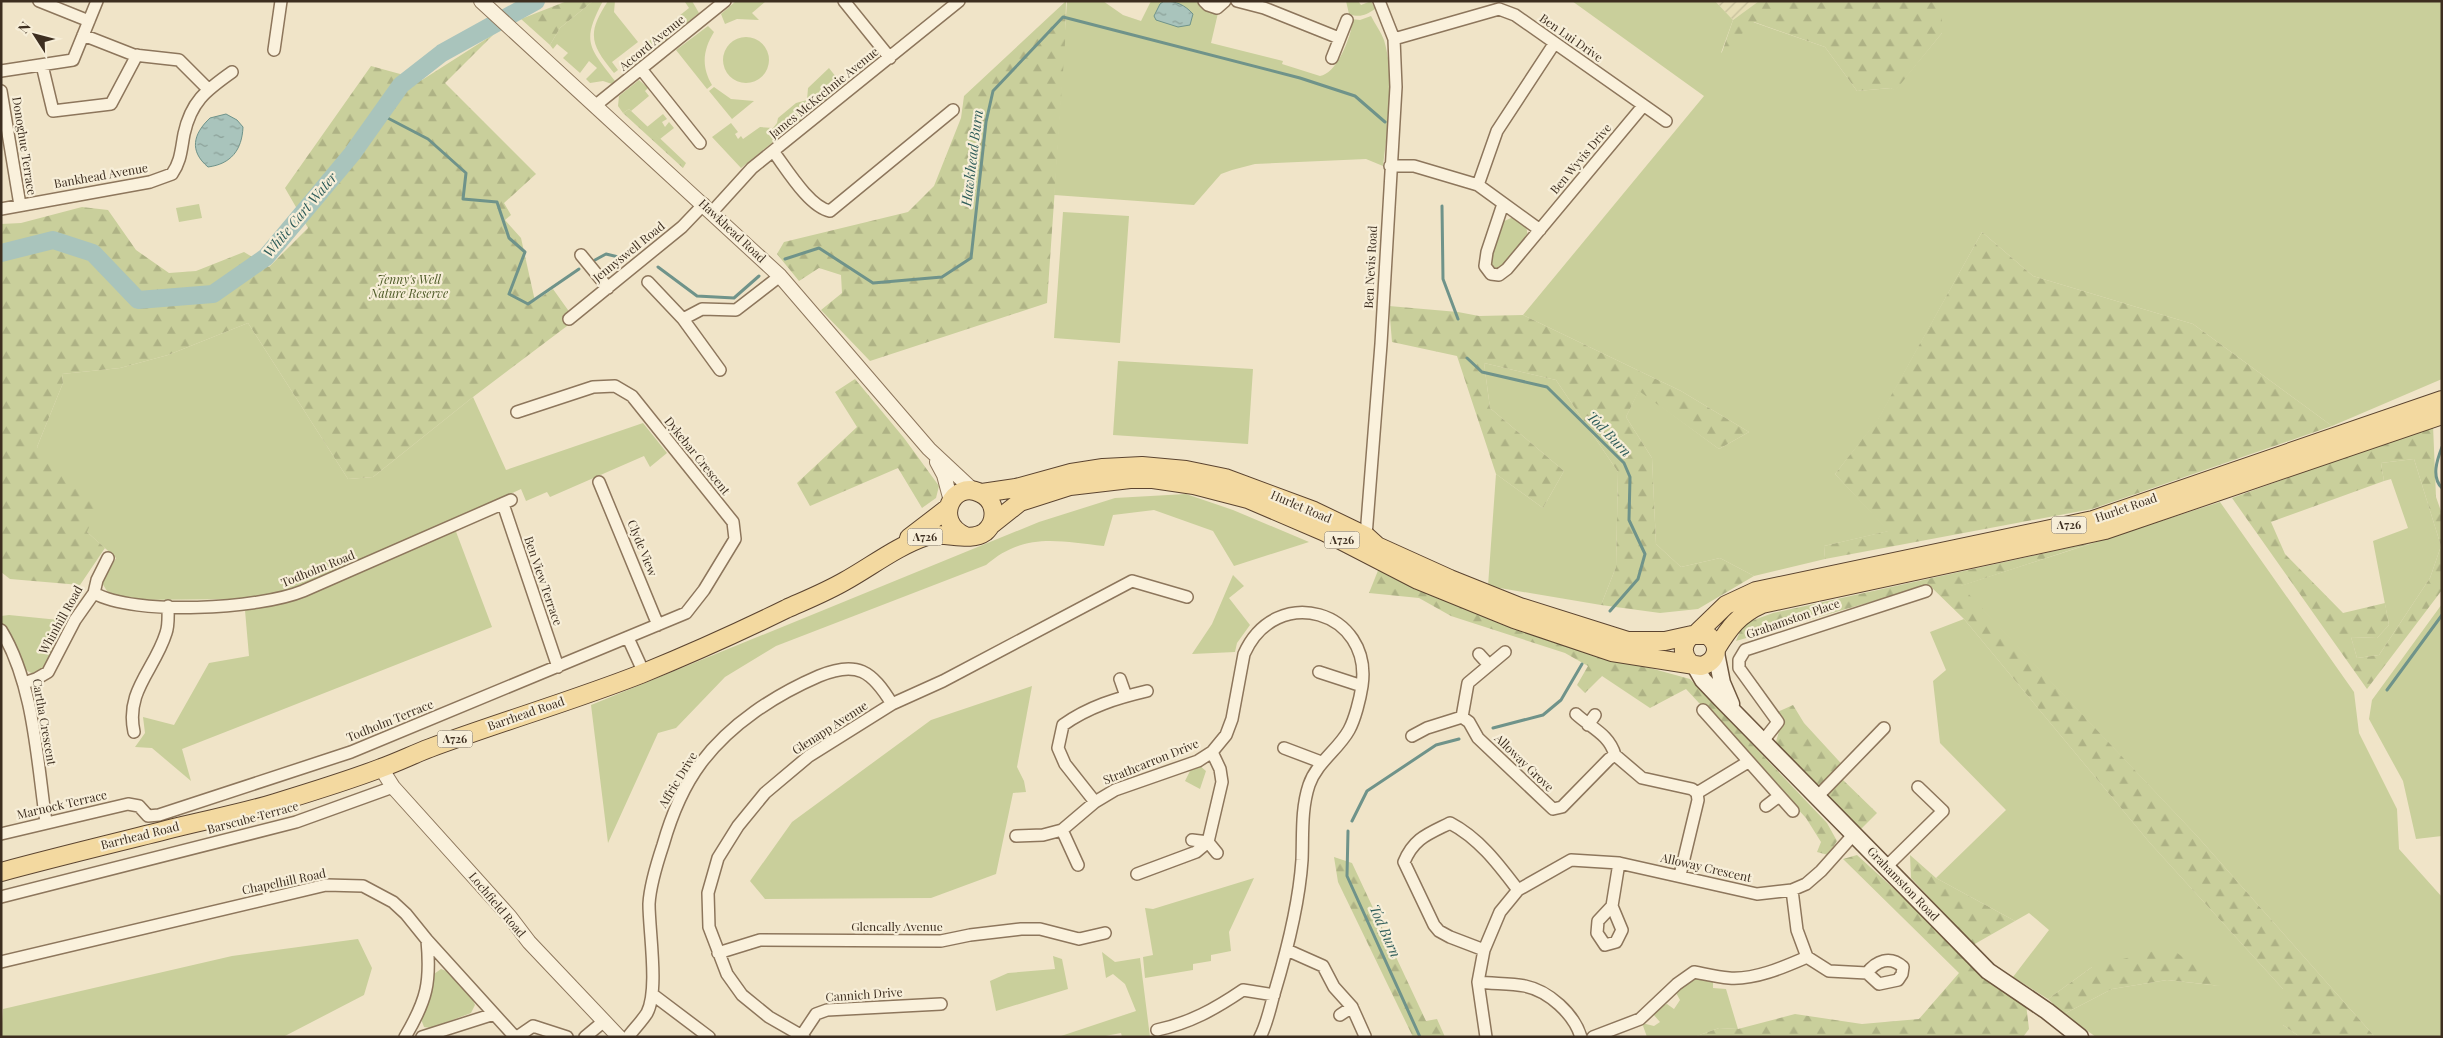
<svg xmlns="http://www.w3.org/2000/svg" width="2443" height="1038" font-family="'Playfair Display',serif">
	<defs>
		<pattern id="farmland-furrows" width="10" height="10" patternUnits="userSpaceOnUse" patternTransform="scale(1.25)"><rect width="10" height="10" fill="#e6deb5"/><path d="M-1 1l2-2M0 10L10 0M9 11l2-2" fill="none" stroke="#c6bf9b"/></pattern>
		<pattern id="forest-firs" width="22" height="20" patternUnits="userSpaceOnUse" patternTransform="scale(1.25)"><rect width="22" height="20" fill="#c9cf9b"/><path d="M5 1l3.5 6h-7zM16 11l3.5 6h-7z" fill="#aeb285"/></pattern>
		<pattern id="water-ripples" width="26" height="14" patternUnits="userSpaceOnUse" patternTransform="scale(1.25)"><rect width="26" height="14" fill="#a9c4bc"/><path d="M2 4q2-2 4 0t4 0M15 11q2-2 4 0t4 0" fill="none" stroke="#8ba098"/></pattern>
	</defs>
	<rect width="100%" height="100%" fill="#f0e4c8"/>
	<path fill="url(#farmland-furrows)" d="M1715,1H1759L1733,20Z"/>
	<path fill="#c9cf9b" d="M593,1H603C581,42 589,47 615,81L612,84L603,81L590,83L586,79L597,68L589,61L580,73L563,58L568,53L557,44L553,49L550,45L560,28Z
		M608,1H615L614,12L638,42L612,62L618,70L614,73C591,45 586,34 608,1Z
		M692,1L699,13L680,29L669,24L689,8L685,2Z
		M736,1H766L752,13L759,20L737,19L725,24L721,14Z
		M1067,1H1103L1123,15L1141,21L1151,1H1197L1207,12L1218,13L1211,43L1283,61L1282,64L1320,76C1336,73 1347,45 1351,30C1352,25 1349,24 1351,19L1360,20L1371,16C1375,24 1381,32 1384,40C1396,82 1388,124 1383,166L1366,159L1255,164L1232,170L1221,174L1194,205L1054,195Z
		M1346,1H1358L1361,5L1371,1L1375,9C1366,15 1360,18 1349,14Z
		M1572,1H1715L1733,20L1721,53L1753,22L1825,47L1857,91L1891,88L1895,90L1942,33V1H2442V379L2332,426L2193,324L2033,276L1982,232L1878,420L1835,474L1889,531L1824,546L1825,559L1754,576L1720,558L1681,567L1656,544L1652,458L1626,417L1639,390L1719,449L1749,432L1681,391L1523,315L1704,96Z
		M708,26L714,32C703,50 701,66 712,85L707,89L676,50Z
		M667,27L668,39L651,53L644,45Z
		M723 60a23 23 0 1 1 46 0a23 23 0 1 1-46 0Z
		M829,68L843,86L741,168L712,137L731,123L738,132L735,134L738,139L741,136L743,139L760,127L773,128L777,123L778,118L796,103L807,100L808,88Z
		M639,80L648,88L645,91L649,96L631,111L629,109L623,113L618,106L619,96Z
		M714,87L731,99L754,101L732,119L709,91Z
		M663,114L667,119L662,122L665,127L669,122L674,128L660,139L647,127Z
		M199,204L202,218L179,222L176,208Z
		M1063,212L1129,216L1120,343L1054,338Z
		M1511,218H1516L1526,225L1528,237L1504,267L1497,271L1490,268L1491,257L1502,222Z
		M248,323L348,479L373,477L473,397L506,470L643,423L667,453L650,467L644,456L550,497L547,492L526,501L521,489L452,521L492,627L182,749L191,781L152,748L135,747L145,733L143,717L174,725L209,663L249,656L244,599L127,600L107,591L102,583L116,558L87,532L37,447L63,383L62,374L120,368L168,355Z
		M1118,361L1253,369L1248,444L1113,435Z
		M1484,363L1556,380L1618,472L1616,567L1601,605L1488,586L1496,474L1543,508L1564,471L1490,408Z
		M2414,459L2441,546L2430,578L2379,655L2357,658L2351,637L2377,638L2389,625L2373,541L2408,528L2391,479L2384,481L2381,463Z
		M1186,494L1233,510L1309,542L1234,566L1213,531L1154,510L1113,515L1104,546C1058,541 1024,532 986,565L776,646L725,677L676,728L658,733L608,843L591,705L1039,522L1115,498Z
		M2220,502L2354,692L2359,733L2397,809L2399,849L2442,897V1037H2375L2197,836L1960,586Z
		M1233,575L1244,586L1229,598L1250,625L1237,643L1235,652L1192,654L1212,624Z
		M2442,604V836L2416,839L2403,781L2369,719L2372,700Z
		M9,615L69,621L44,669L33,674L24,669L1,622V616Z
		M1964,619L2150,843L2283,989V1025L2300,1037H2096L2064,1014L2112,989L2167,980L2221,986L2092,967L2048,999L2013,977L2049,930L2029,913L2015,921L1936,878L2006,810L1940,743L1933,681L1946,670L1930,632Z
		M1032,686L1017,767L1024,781L1026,792L1013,793L996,874L931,898L765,899L750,881L792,822L931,720Z
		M1200,766L1206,771L1200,789L1185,781L1191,769Z
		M1254,878L1229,932L1231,951L1211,955V961L1193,964V970L1145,978L1143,957L1153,955L1145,908L1153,909Z
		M358,939L372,968L364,995L283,1037H1L3,1009L232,956Z
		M1102,952L1115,962L1140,958L1150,1037H1122L1121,1033L1100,1037H1058L1136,1011L1125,984L1113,974L1106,978Z
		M1053,956L1062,959L1068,989L996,1011L990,981L1008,973L1055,969Z
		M441,969C455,973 470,991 475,1005L471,1013L431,1028L424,1027L421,1019L429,1000L434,974Z
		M1702,975L1713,978V988L1726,989L1738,1029L1719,1028L1694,1037H1647L1642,1023L1654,1026L1660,1022L1653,1014L1663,1005L1667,1004L1674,1009L1680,1000L1675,991L1685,983Z"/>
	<path fill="url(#forest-firs)" fill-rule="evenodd" d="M567,1H593L560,28L550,45L521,19Z
		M1066,1L1065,43L1047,303L870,361L821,310L842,293L841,275L819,268L799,281L777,254L784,242L908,212L934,186L961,118L964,96Z
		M1759,1H1942V33L1895,91L1891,88L1857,91L1825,47L1754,22L1721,55L1733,20Z
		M494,34L445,83L536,174L504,203L511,215L505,220L521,238L535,301L553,289L568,310L571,323L473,397L373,477L348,479L248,323L168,355L120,368L62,374L63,383L37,447L97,508L87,532L105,548L80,585L10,579L1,572V224L21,223L82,207L108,210L136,250L169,273L196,271L244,252L269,267L308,228L285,188L371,66L422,80Z
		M629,109L686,163L683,168L623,113Z
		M1982,232L2033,276L2193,324L2332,426L2092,509L1825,559L1824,546L1888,531L1835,474L1878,419Z
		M1389,306L1458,312L1479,316L1523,315L1681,391L1749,432L1719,449L1639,391L1626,417L1652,458L1656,544L1681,567L1720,558L1754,576L1698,609L1660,613L1601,605L1616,567L1618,472L1556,380L1484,363L1490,408L1564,471L1543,508L1496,474L1457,356L1392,342Z
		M855,379L904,438L939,486L936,498L922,508L898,468L810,506L797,483L857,427L835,392Z
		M2433,425L2436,497L2442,514V590L2367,689L2232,498ZM2414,459L2441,546L2430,578L2379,655L2357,658L2351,637L2377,638L2389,625L2385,603L2343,613L2285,554L2271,522L2384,481L2381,463Z
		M2095,542L1961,586L2197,836L2375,1037H2300L2283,1025V989L2150,843L1964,619L1929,585L1736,641L1743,624L1773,613Z
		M1379,568L1462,608L1577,648L1690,679L1827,823L1837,841L1828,855L1817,852L1821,842L1806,818L1686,689L1650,708L1602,676L1585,693L1577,685L1588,666L1565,653L1451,616L1419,598L1369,593Z
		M1793,705L1804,723L1849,772L1842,779L1877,813L1861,829L1775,745L1780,728L1773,714Z
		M1857,855L1941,932L2026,1004L2029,1029L2023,1037H1694L1719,1028L1738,1029L1795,1014L1862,1024L1919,1019L1959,973L1843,859Z
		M1910,855L1936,878L2015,921L1973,945L1911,878Z
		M1334,857L1352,863L1426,1021L1437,1019L1445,1037H1413L1338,882Z
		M2169,947L2222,986L2167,980L2112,989L2064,1014L2048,999L2092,967Z"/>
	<path fill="url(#water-ripples)" stroke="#6f938a" d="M1164,1C1176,1 1185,5 1193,14L1190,25L1178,27L1156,20L1154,16L1160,4Z
		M226,114L237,120L243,127C242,150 231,164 208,167C189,151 193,134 210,118Z"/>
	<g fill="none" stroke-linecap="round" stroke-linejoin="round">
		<path stroke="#6f938a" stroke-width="3" d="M380,114L428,139L466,173L463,199L497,202L509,238L525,252L509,294L528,304L579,269
			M1442,206L1443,279L1458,319
			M785,259L819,248L873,283L942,277L971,258L986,122L993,91L1063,17L1300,78L1355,96L1385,122
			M595,260L606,254L627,259
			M658,267L697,296L734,298L759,276
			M1467,358L1482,372L1547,387L1624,463L1630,477L1629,520L1645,554L1638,579L1610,611
			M2442,447C2437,460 2431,477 2442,488
			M2387,690L2442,615
			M1493,728L1543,715L1561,700L1582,664
			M1352,821L1367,791L1436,745L1459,739
			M1348,831L1347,876L1420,1037"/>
		<path stroke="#a9c4bc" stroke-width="18" d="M1,253L53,240L93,253L138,300L213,294L266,257L352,154L401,85L442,53L536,1"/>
		<defs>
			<path id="minor" d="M39,1L89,21
				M844,1L890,58
				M1204,1L1208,5L1217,8L1225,1
				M1237,1L1264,8L1339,38
				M83,35L134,55L179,60L208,89
				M1394,39L1499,9L1515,15L1666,121
				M274,50L281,1
				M1332,58L1347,20
				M42,65L53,111L111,104L137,55
				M641,69L700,143
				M1,71L73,60L97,1
				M1,91L20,205
				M596,105L725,1
				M773,151C786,168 809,207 830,211L953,110
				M1390,166H1414L1478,185L1540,230
				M1478,185L1497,131L1554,44
				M1503,204L1487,252L1485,266L1491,274L1499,275L1507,269L1643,106
				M1,209L150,182L172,174C181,161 181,150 184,134C191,102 205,91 232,72
				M712,212L752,168L959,1
				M581,255L608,288
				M648,282L683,319L702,309L736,310L780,276
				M569,319L682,227L704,204
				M683,319L720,370
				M599,482L658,625
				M503,504L558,667
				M1366,536L1381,344L1396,87L1394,39L1379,1
				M94,593C135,616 259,609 303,591L511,500
				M1,630C34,684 37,761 46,822
				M628,638L644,673
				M1479,654L1489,665
				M1319,672L1362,686
				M1120,679L1126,696
				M24,683L36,679L48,672L75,620L94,593L97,580L108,558
				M1703,710L1793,811
				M1576,714C1591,728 1609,734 1615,755
				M1462,717L1468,683L1505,652
				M1588,725L1595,715
				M134,732C125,691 155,669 166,633C169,625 168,615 168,606
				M1412,736L1427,728L1462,717L1469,722L1478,738L1553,809L1562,807L1609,759L1615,755L1642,778L1692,789L1697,793L1698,800L1680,875
				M1763,741L1778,722L1739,668V660L1745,650L1926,591
				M1284,748L1321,762
				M1697,793L1748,762
				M1816,798L1884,728
				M1095,802L1065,764L1058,748L1063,725C1088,707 1117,698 1147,691
				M1766,806L1779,796
				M1062,830L1078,865
				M1,834L128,804L139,806L148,816L159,815L351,752L686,613L704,590L735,539L733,522L632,396L615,386L593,387L517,412
				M1016,836L1043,835L1062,830L1095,802L1115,790L1198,761L1212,752L1226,735L1232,719L1244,654C1276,582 1373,611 1362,686C1360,699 1355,719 1349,730C1338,750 1317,762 1309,785C1301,809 1303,835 1302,860C1299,905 1287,951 1274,994C1270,1008 1267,1024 1260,1037
				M1192,840L1208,842L1217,853
				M1887,866L1943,811L1918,787
				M1137,874L1196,852L1208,842L1222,782L1220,769L1212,752
				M1792,890L1797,930L1807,957L1829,971L1867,973L1879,984L1898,980L1902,974L1903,967C1890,955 1876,961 1867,973
				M1,897L296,822L393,787
				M1612,906L1598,921L1597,933L1605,945L1616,942L1622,930L1612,906L1619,863
				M1287,950L1323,966L1334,987L1352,1007L1365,1036
				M1484,950L1450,937L1439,931L1434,925L1404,862C1414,838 1428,834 1450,823C1479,838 1499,865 1518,890
				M718,953L760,940L941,941L970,935L1021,929H1040L1079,939L1105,933
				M1,962L326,885L363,886L393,902L406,914L427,940L515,1037
				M1478,982C1493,984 1510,983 1525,986C1549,991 1574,1014 1581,1037
				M652,994L709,1037
				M1340,1015L1352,1007
				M1157,1030C1190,1023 1215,1009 1243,990L1274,995
				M802,1035L816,1014L827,1010L941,1004
				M405,1037C427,1000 431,982 427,940
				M422,1037L494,1014
				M517,1037L533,1026L567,1037
				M585,1037L603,1022
				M628,1037C634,1029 642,1021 647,1013C659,990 649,932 649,904C650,885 657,863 663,845C671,817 683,787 701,763C730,724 775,695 819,676C857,660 872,671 892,704
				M804,1037L769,1017L742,995L727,974L709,927L708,893L718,858L738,826L765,793L809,756L892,704L943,681L1132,581L1187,597
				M1486,1037L1478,982L1484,950L1500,912L1518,890L1571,860L1619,863L1757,894L1792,890L1806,884L1821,871L1854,834
				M1593,1037L1640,1019L1677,984L1694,972C1705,974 1717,977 1729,978C1755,980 1784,967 1807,957"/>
			<path id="tertiary" d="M481,1L780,276L929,449L974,491
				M937,462L944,475L951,501
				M381,768L393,787L510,917L529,942L619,1037"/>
			<path id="secondary" d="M1716,653L1722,683L1731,704
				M1695,666L1703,680L1722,700L1988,971L2047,1011L2080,1037"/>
			<path id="primary" d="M982,493L1016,488L1071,473L1103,468L1142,466L1186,470L1225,478L1314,511L1366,536L1377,546L1450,579L1520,607L1628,641H1665L1692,635
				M991,525L1020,502L1070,486L1130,479H1153L1194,485L1248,499L1325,532L1418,580L1514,619L1612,652L1701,666C1717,662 1722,645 1707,635H1692C1682,643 1681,654 1690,663
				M909,538L948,508
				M1697,633L1726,605L1756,591L2093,520L2442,400
				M1716,649C1729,628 1739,614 1762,604L2105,530L2442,415
				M1,872C60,856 119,842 178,827C210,819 243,813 275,803C311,792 347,781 381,768C398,762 414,754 430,748C500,722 572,701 641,674C690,654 739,632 786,609C806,600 826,592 845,581C872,566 897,546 927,536C945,531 970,543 985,532C998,521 996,500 980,493C953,479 932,521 965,536"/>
		</defs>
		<use href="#minor" stroke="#8d765c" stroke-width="14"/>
		<use href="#tertiary" stroke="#8d765c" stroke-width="16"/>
		<use href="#secondary" stroke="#6f573f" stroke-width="19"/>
		<use href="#primary" stroke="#5b4430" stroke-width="20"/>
		<use href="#minor" stroke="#faf1dc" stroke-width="11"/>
		<use href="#tertiary" stroke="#faf1dc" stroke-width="14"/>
		<use href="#secondary" stroke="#faf1dc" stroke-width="16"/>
		<use href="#primary" stroke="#f3d9a0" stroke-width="18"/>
	</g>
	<g text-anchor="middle" stroke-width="4.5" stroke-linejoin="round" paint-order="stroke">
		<g fill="#f7eed8" stroke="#756857" stroke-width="1">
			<rect x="2051.5" y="516.5" width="35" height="17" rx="4"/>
			<rect x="907.5" y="528.5" width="35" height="17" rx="4"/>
			<rect x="1324.5" y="531.5" width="35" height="17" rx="4"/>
			<rect x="437.5" y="730.5" width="35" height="17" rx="4"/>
		</g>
		<g font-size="11" font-weight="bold" fill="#3d2e20">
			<text x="2069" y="529">A726</text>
			<text x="925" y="541">A726</text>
			<text x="1342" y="544">A726</text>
			<text x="455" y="743">A726</text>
		</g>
		<g font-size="12" fill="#3d2e20" stroke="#f7eed8">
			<text transform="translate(1571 38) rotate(35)" y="4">Ben Lui Drive</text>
			<text transform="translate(652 43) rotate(-39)" y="4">Accord Avenue</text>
			<text transform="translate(824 93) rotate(-39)" y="4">James McKechnie Avenue</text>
			<text transform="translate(24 146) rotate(81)" y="4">Donoghue Terrace</text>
			<text transform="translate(1581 159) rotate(-50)" y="4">Ben Wyvis Drive</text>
			<text transform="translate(101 176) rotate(-10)" y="4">Bankhead Avenue</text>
			<text transform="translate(732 231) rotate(43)" y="4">Hawkhead Road</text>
			<text transform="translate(629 252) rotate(-39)" y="4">Jennyswell Road</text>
			<text transform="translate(1371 267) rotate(-87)" y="4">Ben Nevis Road</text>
			<text transform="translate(697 456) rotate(51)" y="4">Dykebar Crescent</text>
			<text transform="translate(1301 507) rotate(23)" y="4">Hurlet Road</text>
			<text transform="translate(2126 508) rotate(-19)" y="4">Hurlet Road</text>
			<text transform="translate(642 548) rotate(68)" y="4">Clyde View</text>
			<text transform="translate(318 569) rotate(-22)" y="4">Todholm Road</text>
			<text transform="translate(543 581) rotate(71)" y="4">Ben View Terrace</text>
			<text transform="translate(1793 619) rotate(-19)" y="4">Grahamston Place</text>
			<text transform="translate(61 620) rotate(-61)" y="4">Whinhill Road</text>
			<text transform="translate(526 714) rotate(-19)" y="4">Barrhead Road</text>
			<text transform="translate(390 721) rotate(-22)" y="4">Todholm Terrace</text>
			<text transform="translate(44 722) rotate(80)" y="4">Cartha Crescent</text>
			<text transform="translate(830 728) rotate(-33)" y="4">Glenapp Avenue</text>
			<text transform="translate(1151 762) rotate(-22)" y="4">Strathcarron Drive</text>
			<text transform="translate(1524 763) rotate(44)" y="4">Alloway Grove</text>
			<text transform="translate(678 780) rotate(-59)" y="4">Affric Drive</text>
			<text transform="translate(62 805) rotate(-13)" y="4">Marnock Terrace</text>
			<text transform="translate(253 818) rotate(-15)" y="4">Barscube Terrace</text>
			<text transform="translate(140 836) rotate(-14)" y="4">Barrhead Road</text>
			<text transform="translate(1706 868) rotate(13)" y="4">Alloway Crescent</text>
			<text transform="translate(284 882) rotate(-12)" y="4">Chapelhill Road</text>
			<text transform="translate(1903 884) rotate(46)" y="4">Grahamston Road</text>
			<text transform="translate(497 905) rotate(50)" y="4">Lochfield Road</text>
			<text x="897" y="931">Glencally Avenue</text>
			<text transform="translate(864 995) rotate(-4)" y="4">Cannich Drive</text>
		</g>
		<g font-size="12" font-style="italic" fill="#4d5a26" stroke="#f7eed8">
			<text x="409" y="284">Jenny's Well<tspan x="409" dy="14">Nature Reserve</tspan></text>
		</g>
		<g font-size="14" font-style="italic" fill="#2f5d5a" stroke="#f7eed8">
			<text transform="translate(972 158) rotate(-83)" y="5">Hawkhead Burn</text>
			<text transform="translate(300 215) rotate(-50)" y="5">White Cart Water</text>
			<text transform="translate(1609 434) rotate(46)" y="5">Tod Burn</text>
			<text transform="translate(1385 931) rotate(66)" y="5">Tod Burn</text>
		</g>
	</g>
	<rect width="2443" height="1038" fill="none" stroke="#3d2e20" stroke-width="5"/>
	<g transform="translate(35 35) rotate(306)" stroke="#f7eed8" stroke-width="4" paint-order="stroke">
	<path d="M0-4L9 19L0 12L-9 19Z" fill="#3d2e20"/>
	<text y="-8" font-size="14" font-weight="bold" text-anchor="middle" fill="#3d2e20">N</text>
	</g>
</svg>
